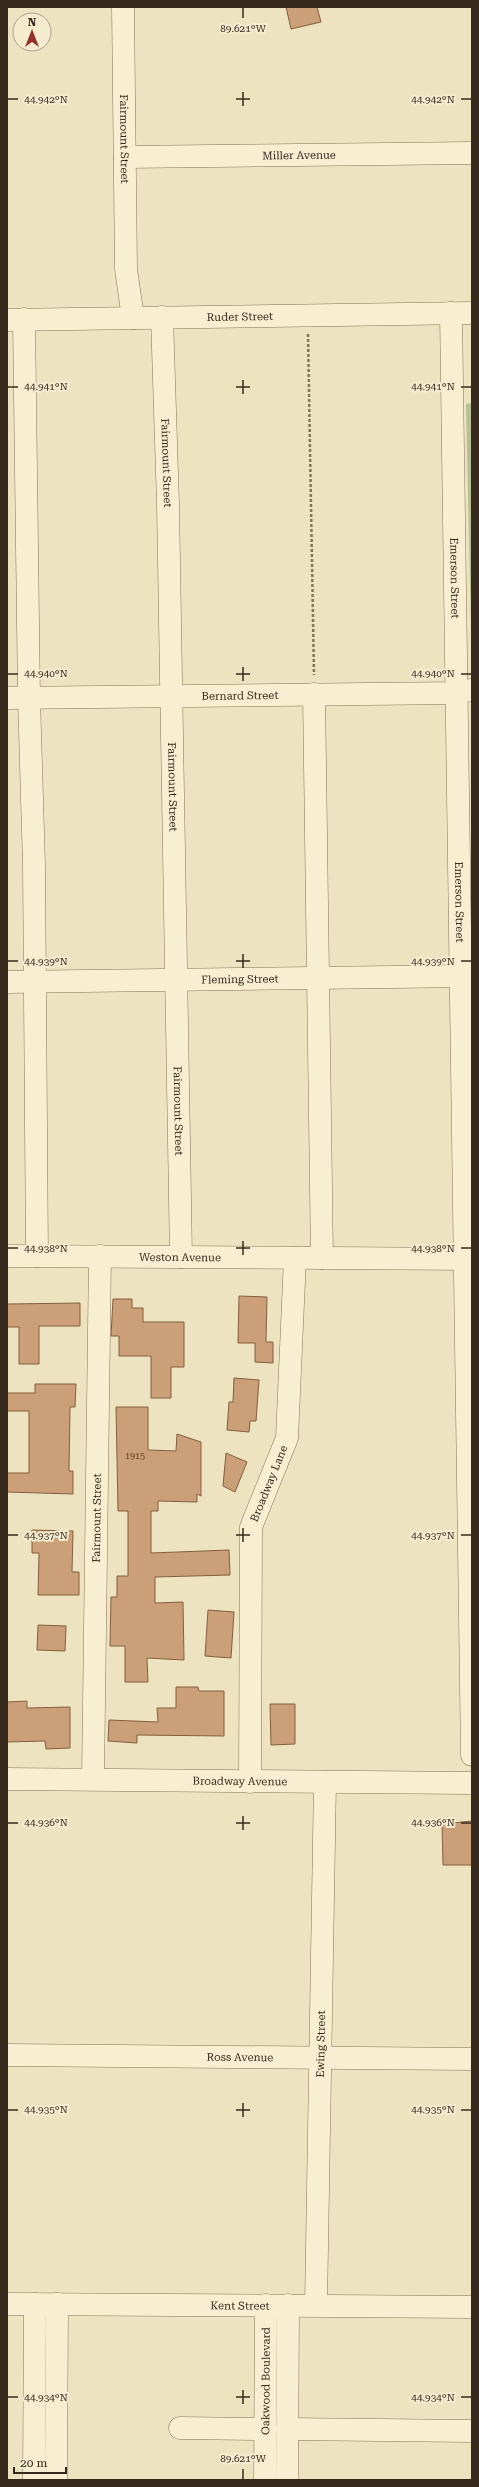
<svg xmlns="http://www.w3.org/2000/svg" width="479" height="2487" font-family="'Roboto Serif',serif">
	<rect width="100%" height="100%" fill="#ede3c0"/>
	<path fill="#b7bf94" d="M472,403V675L466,404Z"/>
	<path fill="#cb9f77" stroke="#845f3f" d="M286,7H317L321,22L291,29Z
		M239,1296L267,1297L266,1342H273V1363L255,1362V1343H238Z
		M113,1299H132V1308H143V1322H184V1367H171V1398H151V1356H119V1336H111Z
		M80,1303V1326H39V1364H19V1327H7V1304Z
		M234,1378L259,1380L256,1421H250L249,1432L227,1430L229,1402H233Z
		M35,1384H76L75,1407H70L69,1471H73V1494L7,1492V1473H29V1411H7V1393H35Z
		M116,1407H148V1450L176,1451L177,1434L201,1442V1496L197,1494V1502L158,1501V1511H151V1553L229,1550L230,1575L155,1577V1603L183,1602L184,1660L147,1658L148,1682H125V1646H110L111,1597H117V1576H128V1511H118Z
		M226,1453L247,1462L235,1492L223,1486Z
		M32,1530L73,1531L72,1572H79V1595H38L39,1553H32Z
		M208,1610L234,1612L231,1658L205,1656Z
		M38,1625L66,1626L65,1651L37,1650Z
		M176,1687H198L199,1691H224V1736L137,1735V1743L108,1741L109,1720L158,1722L157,1708H176Z
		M27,1701V1708L70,1707V1748L46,1749L45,1741L7,1742V1702Z
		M270,1704H295V1744L271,1745Z
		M472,1821V1865H443L442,1824Z"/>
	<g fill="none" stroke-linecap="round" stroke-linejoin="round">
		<defs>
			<g id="minor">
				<path id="s1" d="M123,7L126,269L133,318"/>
				<path id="s2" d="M125,157L472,153"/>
				<path id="s3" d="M451,313L472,1755"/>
				<path id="s4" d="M162,317L168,504L181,1257"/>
				<path d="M24,319L29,698L34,865L37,1256"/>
				<path id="s5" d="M7,320L472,313"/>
				<path d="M314,694L322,1258"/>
				<path id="s6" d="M7,698L457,693L471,690"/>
				<path id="s7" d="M7,982L472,976"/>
				<path id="s8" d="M7,1256L472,1259"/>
				<path id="s9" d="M7,1779L472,1783"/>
				<path id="s10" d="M93,1779L100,1256"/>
				<path id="s11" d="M250,1782L251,1527L287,1438L295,1258"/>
				<path id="s12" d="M7,2055L472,2059"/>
				<path id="s13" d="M7,2304L472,2307"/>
				<path id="s14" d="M316,2305L325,1782"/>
				<path d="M180,2428L265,2429"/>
				<path d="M287,2429L472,2431"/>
				<path d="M34,2480L35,2304"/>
				<path d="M56,2480L57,2304"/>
				<path id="s15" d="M265,2480L266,2305"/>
				<path d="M287,2480L288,2305"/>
			</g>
		</defs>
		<use href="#minor" stroke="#867459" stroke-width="23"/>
		<path stroke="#867459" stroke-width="2.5" stroke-dasharray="3 2" stroke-linecap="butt" d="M308,334L314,675"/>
		<use href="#minor" stroke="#f8efd3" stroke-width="22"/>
	</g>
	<path fill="none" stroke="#362a1d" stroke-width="1.5" d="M243,8V18M243,92V106M8,99H18M236,99H250M461,99H471M243,380V394M8,387H18M236,387H250M461,387H471M243,667V681M8,674H18M236,674H250M461,674H471M243,954V968M8,961H18M236,961H250M461,961H471M243,1241V1255M8,1248H18M236,1248H250M461,1248H471M243,1528V1542M8,1535H18M236,1535H250M461,1535H471M243,1816V1830M8,1823H18M236,1823H250M461,1823H471M243,2103V2117M8,2110H18M236,2110H250M461,2110H471M243,2390V2404M8,2397H18M236,2397H250M461,2397H471M243,2469V2479"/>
	<g text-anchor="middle" stroke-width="4" stroke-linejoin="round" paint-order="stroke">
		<g font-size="9" fill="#5b4734">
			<text x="135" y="1459">1915</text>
		</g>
		<g font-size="11" fill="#362a1d" stroke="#f5ecd0">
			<text dy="4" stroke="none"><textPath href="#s1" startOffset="132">Fairmount Street</textPath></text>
			<text dy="4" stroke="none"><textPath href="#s2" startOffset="174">Miller Avenue</textPath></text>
			<text dy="4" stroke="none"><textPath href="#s5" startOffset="233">Ruder Street</textPath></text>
			<text dy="4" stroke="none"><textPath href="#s4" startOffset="146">Fairmount Street</textPath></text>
			<text dy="4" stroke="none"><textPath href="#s3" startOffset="265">Emerson Street</textPath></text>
			<text dy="4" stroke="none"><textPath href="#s6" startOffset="233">Bernard Street</textPath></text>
			<text dy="4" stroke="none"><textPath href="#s4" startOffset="470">Fairmount Street</textPath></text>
			<text dy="4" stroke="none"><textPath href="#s3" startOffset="589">Emerson Street</textPath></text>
			<text dy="4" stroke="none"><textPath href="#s7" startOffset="233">Fleming Street</textPath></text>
			<text dy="4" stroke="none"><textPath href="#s4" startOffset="794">Fairmount Street</textPath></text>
			<text dy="4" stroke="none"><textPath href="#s8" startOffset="173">Weston Avenue</textPath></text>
			<text dy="4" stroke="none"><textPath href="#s11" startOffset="302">Broadway Lane</textPath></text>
			<text dy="4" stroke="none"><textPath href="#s10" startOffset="261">Fairmount Street</textPath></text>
			<text dy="4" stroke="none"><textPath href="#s9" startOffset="233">Broadway Avenue</textPath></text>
			<text dy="4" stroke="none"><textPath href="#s14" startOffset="261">Ewing Street</textPath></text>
			<text dy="4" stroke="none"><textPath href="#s12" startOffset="233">Ross Avenue</textPath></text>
			<text dy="4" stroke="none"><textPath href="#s13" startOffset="233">Kent Street</textPath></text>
			<text dy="4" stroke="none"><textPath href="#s15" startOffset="99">Oakwood Boulevard</textPath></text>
		</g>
	</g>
	<g font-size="10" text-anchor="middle" fill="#362a1d" stroke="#f5ecd0" stroke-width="4" stroke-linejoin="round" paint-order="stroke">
		<text x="243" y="32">89.621°W</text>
		<text x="46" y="103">44.942°N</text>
		<text x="433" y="103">44.942°N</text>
		<text x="46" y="390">44.941°N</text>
		<text x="433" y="390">44.941°N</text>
		<text x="46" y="677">44.940°N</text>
		<text x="433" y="677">44.940°N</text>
		<text x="46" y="965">44.939°N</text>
		<text x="433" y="965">44.939°N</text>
		<text x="46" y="1252">44.938°N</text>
		<text x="433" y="1252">44.938°N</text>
		<text x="46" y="1539">44.937°N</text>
		<text x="433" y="1539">44.937°N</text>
		<text x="46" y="1826">44.936°N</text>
		<text x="433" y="1826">44.936°N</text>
		<text x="46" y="2113">44.935°N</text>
		<text x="433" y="2113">44.935°N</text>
		<text x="46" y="2401">44.934°N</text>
		<text x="433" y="2401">44.934°N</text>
		<text x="243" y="2462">89.621°W</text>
	</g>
	<rect width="479" height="2487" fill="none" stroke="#362a1d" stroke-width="16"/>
	<g transform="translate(32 32)"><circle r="19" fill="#f5ecd0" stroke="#a99e88"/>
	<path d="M0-3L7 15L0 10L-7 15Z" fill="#94302a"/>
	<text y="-6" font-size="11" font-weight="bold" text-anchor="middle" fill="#362a1d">N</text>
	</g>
	<path d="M14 2467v6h52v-6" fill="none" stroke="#362a1d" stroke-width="2"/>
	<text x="20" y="2467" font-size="12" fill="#362a1d" stroke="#f5ecd0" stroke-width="3" paint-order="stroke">20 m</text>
</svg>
